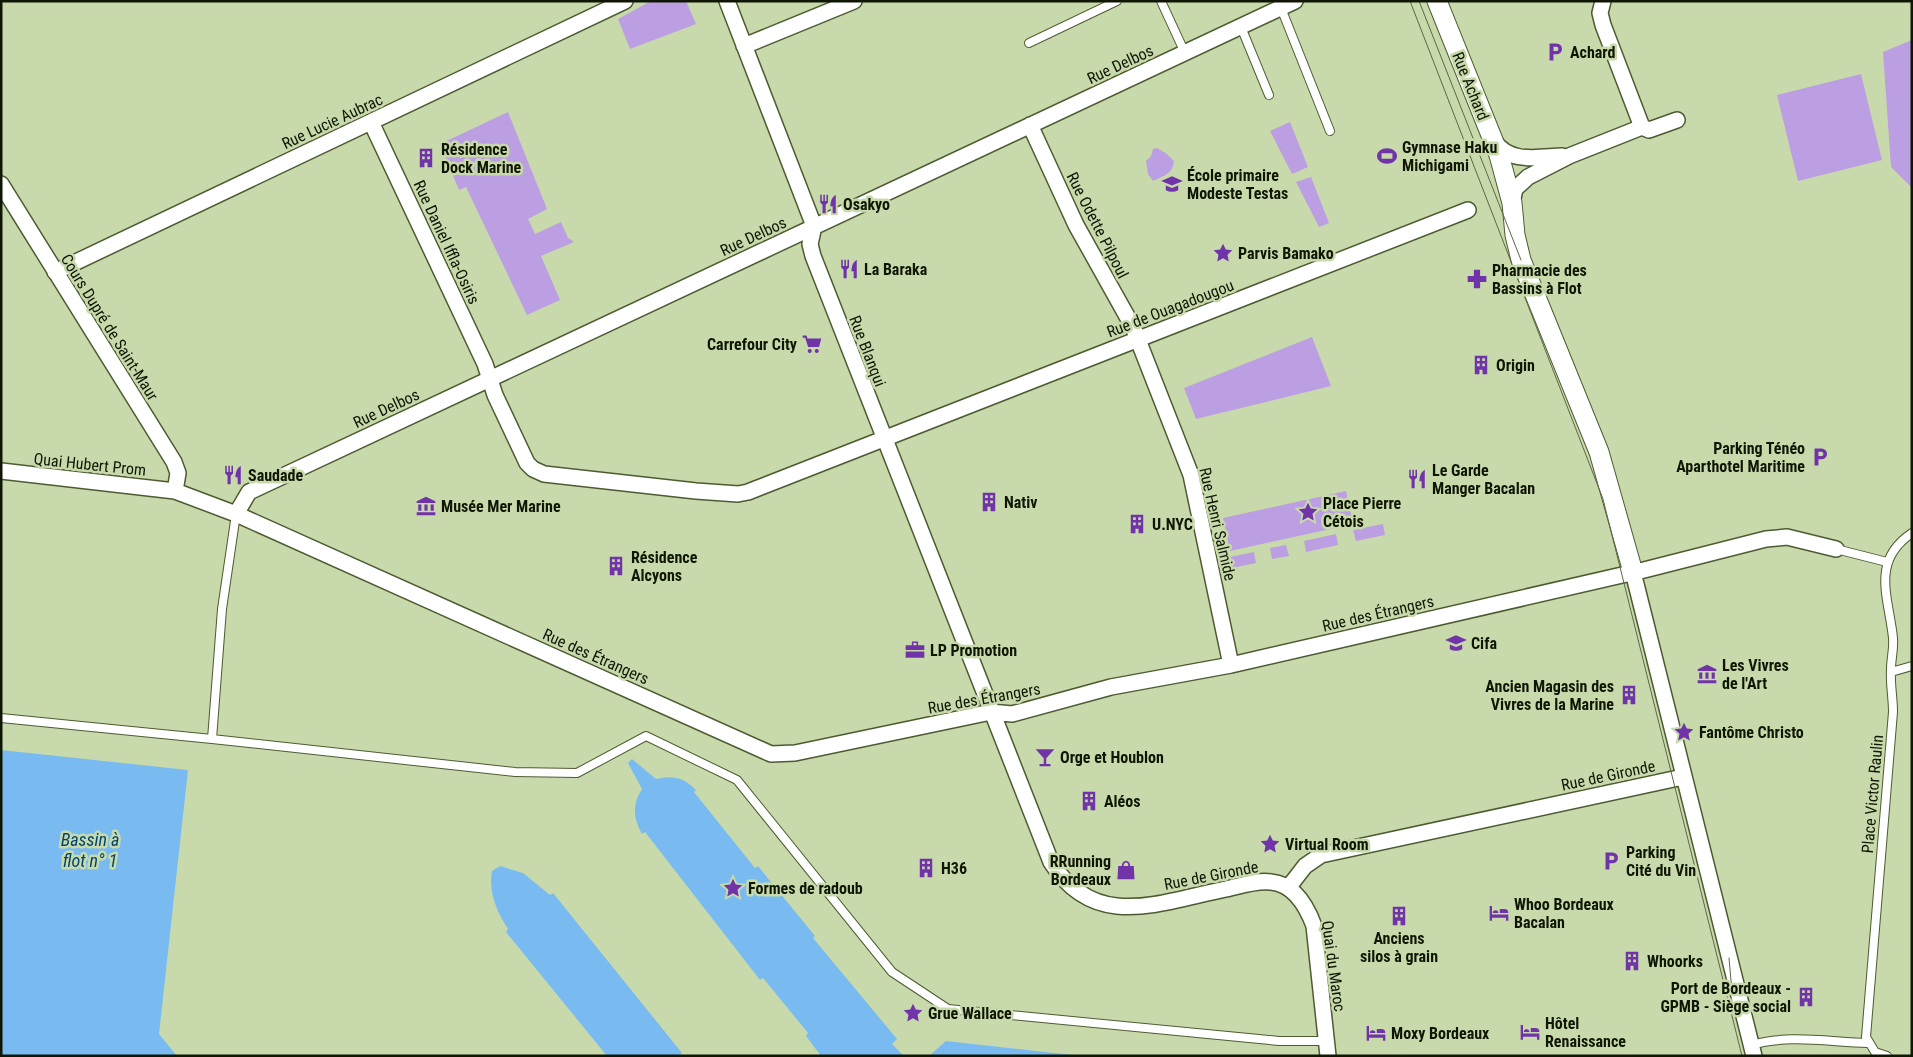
<svg xmlns="http://www.w3.org/2000/svg" width="1913" height="1057" font-family="'Roboto Condensed',sans-serif">
	<rect width="100%" height="100%" fill="#c8daab"/>
	<path fill="#bc9ee2" d="M651,1H686L696,24L630,49L618,19Z
		M1912,40V188L1891,167L1883,52Z
		M1861,74L1882,160L1798,181L1777,95Z
		M508,112L547,209L528,219L535,234L561,222L568,238L574,242L541,256L560,300L527,315L466,187L459,190L440,144Z
		M1290,122L1308,167L1292,174L1270,131Z
		M1157,148L1167,154L1174,161C1173,174 1163,176 1153,181L1148,174L1146,161L1151,156L1153,149Z
		M1311,177L1329,223L1319,227L1296,182Z
		M1312,337L1331,386L1196,419L1184,388Z
		M1346,491L1353,524L1230,551L1223,518Z
		M1383,524L1385,535L1356,541L1353,530Z
		M1336,534L1338,545L1306,552L1304,541Z
		M1286,545L1289,556L1272,559L1270,548Z
		M1254,552L1256,563L1232,568L1230,557Z"/>
	<path fill="#79bbf1" d="M1,750L188,770L159,1034L177,1056H1Z
		M632,759L656,779C672,775 684,777 696,790L694,792L755,868L758,866L815,936L813,938L897,1039L892,1044L904,1056H821L806,1036L808,1033L763,978L760,980L645,832L642,834C633,818 632,804 642,789L628,763Z
		M500,866L523,873L550,895L553,893L682,1053L679,1056H607L506,932L508,929C497,912 488,892 492,871Z
		M946,1041L1081,1056H929Z"/>
	<g fill="none" stroke-linecap="round" stroke-linejoin="round">
		<defs>
			<path id="service" d="M1161,1L1185,53
				M1281,8L1330,131
				M1241,27L1269,95
				M1029,43L1117,1
				M1836,549L1887,562
				M1891,672L1912,666
				M1,718L212,739L222,609L236,514
				M212,739L515,772L577,773L646,736L737,780L892,972L948,1009L1279,1041H1326
				M1751,1045C1789,1034 1829,1042 1868,1043
				M1887,1056L1875,1052L1866,1037L1893,712C1893,698 1890,683 1891,669C1891,659 1894,649 1893,638C1889,598 1870,561 1912,533"/>
			<path id="minor" d="M727,1L814,226L810,244L813,256L1051,862C1095,932 1160,902 1226,889C1240,886 1256,880 1271,882C1294,884 1307,907 1314,926L1328,1056
				M1603,1L1600,13L1603,25L1642,127
				M744,46L854,1
				M371,122L485,364L495,395L527,463L533,469L544,474L696,491L738,494L748,492L1468,210
				M1030,125L1076,225L1133,327L1191,475L1231,665
				M1494,141C1510,164 1537,157 1562,156
				M1,184L174,462L178,473L175,491
				M1512,203L1515,189L1528,177L1569,156L1642,127L1649,130L1677,120
				M55,272L625,1
				M1,471L175,491L236,514L771,754L795,753L991,712L1012,714L1111,687L1231,665L1644,570L1766,539L1787,537L1836,549
				M236,514L249,492L1295,1
				M1633,572L1754,1056
				M1288,888L1305,866L1321,855L1683,777"/>
			<path id="tertiary" d="M1437,1L1499,155L1512,203L1515,235L1521,260L1599,452L1633,572"/>
		</defs>
		<use href="#service" stroke="#4d5b32" stroke-width="10"/>
		<use href="#minor" stroke="#4d5b32" stroke-width="18"/>
		<use href="#tertiary" stroke="#4d5b32" stroke-width="21"/>
		<use href="#service" stroke="#fff" stroke-width="8"/>
		<use href="#minor" stroke="#fff" stroke-width="15"/>
		<use href="#tertiary" stroke="#fff" stroke-width="19"/>
		<path stroke="#5c6749" stroke-width="1" d="M1410,1L1603,499L1742,1056
			M1419,1L1521,260
			M1729,958L1732,992"/>
	</g>
	<defs>
		<symbol id="parking-bare" viewBox="-9 -9 18 18"><path d="M-3.5-5.5H1a3.5 3.5 0 0 1 0 7H-1V5.5H-3.5ZM-1-3.4V-.6H.8a1.4 1.4 0 0 0 0-2.8Z" fill="#7133a8" stroke="#c8daab" stroke-width="2.5" paint-order="stroke"/></symbol>
		<symbol id="stadium-bare" viewBox="-9 -9 18 18"><path d="M0-5a6.5 5 0 1 0 0 10a6.5 5 0 1 0 0-10ZM-3.5-1.8h7v3.6h-7Z" fill="#7133a8" stroke="#c8daab" stroke-width="2.5" paint-order="stroke"/></symbol>
		<symbol id="building-bare" viewBox="-9 -9 18 18"><path d="M-4-6H4V6H1V3H-1V6H-4ZM-2.5-4.3h1.7v1.8h-1.7ZM.8-4.3h1.7v1.8H.8ZM-2.5-1h1.7V.8h-1.7ZM.8-1h1.7V.8H.8Z" fill="#7133a8" stroke="#c8daab" stroke-width="2.5" paint-order="stroke"/></symbol>
		<symbol id="school-bare" viewBox="-9 -9 18 18"><path d="M0-5L7-2L0 1L-7-2ZM-4 1L0 2.5L4 1V4Q0 6-4 4Z" fill="#7133a8" stroke="#c8daab" stroke-width="2.5" paint-order="stroke"/></symbol>
		<symbol id="restaurant-bare" viewBox="-9 -9 18 18"><path d="M-5-6h1v4h1v-4h1v4h1v-4h1v5L-1.5 .5V6h-2V.5L-5-1ZM5-6V6H3V1.5H1.5Q1.5-4 5-6Z" fill="#7133a8" stroke="#c8daab" stroke-width="2.5" paint-order="stroke"/></symbol>
		<symbol id="sight-bare" viewBox="-9 -9 18 18"><path d="M0-6L1.8-2.2L6-1.7L2.9 1.2L3.7 5.4L0 3.3L-3.7 5.4L-2.9 1.2L-6-1.7L-1.8-2.2Z" fill="#7133a8" stroke="#c8daab" stroke-width="2.5" paint-order="stroke"/></symbol>
		<symbol id="pharmacy-bare" viewBox="-9 -9 18 18"><path d="M-2-6h4v4h4v4h-4v4h-4v-4h-4v-4h4Z" fill="#7133a8" stroke="#c8daab" stroke-width="2.5" paint-order="stroke"/></symbol>
		<symbol id="supermarket-bare" viewBox="-9 -9 18 18"><path d="M-6-5.5h2.5l.6 2H6L4.5 2H-2.5L-4.4-4H-6ZM-1.5 3.2a1.3 1.3 0 1 0 .1 0ZM3 3.2a1.3 1.3 0 1 0 .1 0Z" fill="#7133a8" stroke="#c8daab" stroke-width="2.5" paint-order="stroke"/></symbol>
		<symbol id="museum-bare" viewBox="-9 -9 18 18"><path d="M0-6L6-3V-2H-6V-3ZM-5-1h2V3h-2ZM-1-1h2V3h-2ZM3-1h2V3H3ZM-6 4H6V6H-6Z" fill="#7133a8" stroke="#c8daab" stroke-width="2.5" paint-order="stroke"/></symbol>
		<symbol id="university-bare" viewBox="-9 -9 18 18"><path d="M0-5L7-2L0 1L-7-2ZM-4 1L0 2.5L4 1V4Q0 6-4 4Z" fill="#7133a8" stroke="#c8daab" stroke-width="2.5" paint-order="stroke"/></symbol>
		<symbol id="office-bare" viewBox="-9 -9 18 18"><path d="M-6-3h4V-5.5h4V-3h4V5H-6ZM-1-4.5V-3h2v-1.5ZM-6 0V1H6V0Z" fill="#7133a8" stroke="#c8daab" stroke-width="2.5" paint-order="stroke"/></symbol>
		<symbol id="bar-bare" viewBox="-9 -9 18 18"><path d="M-6-5H6L.8 .8V4.5H3.5V6h-7V4.5H-.8V.8Z" fill="#7133a8" stroke="#c8daab" stroke-width="2.5" paint-order="stroke"/></symbol>
		<symbol id="shop-bare" viewBox="-9 -9 18 18"><path d="M-5-2.5h2.3a2.7 3.5 0 0 1 5.4 0H5L5.5 6h-11ZM-1.5-2.5h3a1.5 2.3 0 0 0-3 0Z" fill="#7133a8" stroke="#c8daab" stroke-width="2.5" paint-order="stroke"/></symbol>
		<symbol id="hotel-bare" viewBox="-9 -9 18 18"><path d="M-6-4.5h1.5V1H6V5H4.5V3h-9V5H-6ZM-4 0a1.8 1.8 0 1 1 3.6 0ZM.5 0V-2.5h3Q6-2.5 6 0Z" fill="#7133a8" stroke="#c8daab" stroke-width="2.5" paint-order="stroke"/></symbol>
	</defs>
	<g fill-rule="evenodd">
		<use href="#parking-bare" x="1541" y="38" width="28" height="28"/>
		<use href="#stadium-bare" x="1373" y="142" width="28" height="28"/>
		<use href="#building-bare" x="412" y="144" width="28" height="28"/>
		<use href="#school-bare" x="1158" y="170" width="28" height="28"/>
		<use href="#restaurant-bare" x="814" y="190" width="28" height="28"/>
		<use href="#sight-bare" x="1209" y="239" width="28" height="28"/>
		<use href="#restaurant-bare" x="835" y="255" width="28" height="28"/>
		<use href="#pharmacy-bare" x="1463" y="265" width="28" height="28"/>
		<use href="#supermarket-bare" x="798" y="330" width="28" height="28"/>
		<use href="#building-bare" x="1467" y="351" width="28" height="28"/>
		<use href="#parking-bare" x="1806" y="443" width="28" height="28"/>
		<use href="#restaurant-bare" x="219" y="461" width="28" height="28"/>
		<use href="#restaurant-bare" x="1403" y="465" width="28" height="28"/>
		<use href="#building-bare" x="975" y="488" width="28" height="28"/>
		<use href="#museum-bare" x="412" y="492" width="28" height="28"/>
		<use href="#sight-bare" x="1294" y="498" width="28" height="28"/>
		<use href="#building-bare" x="1123" y="510" width="28" height="28"/>
		<use href="#building-bare" x="602" y="552" width="28" height="28"/>
		<use href="#university-bare" x="1442" y="629" width="28" height="28"/>
		<use href="#office-bare" x="901" y="636" width="28" height="28"/>
		<use href="#museum-bare" x="1693" y="660" width="28" height="28"/>
		<use href="#building-bare" x="1615" y="681" width="28" height="28"/>
		<use href="#sight-bare" x="1670" y="718" width="28" height="28"/>
		<use href="#bar-bare" x="1031" y="743" width="28" height="28"/>
		<use href="#building-bare" x="1075" y="787" width="28" height="28"/>
		<use href="#sight-bare" x="1256" y="830" width="28" height="28"/>
		<use href="#parking-bare" x="1597" y="847" width="28" height="28"/>
		<use href="#building-bare" x="912" y="854" width="28" height="28"/>
		<use href="#shop-bare" x="1112" y="856" width="28" height="28"/>
		<use href="#sight-bare" x="719" y="874" width="28" height="28"/>
		<use href="#hotel-bare" x="1485" y="899" width="28" height="28"/>
		<use href="#building-bare" x="1385" y="902" width="28" height="28"/>
		<use href="#building-bare" x="1618" y="947" width="28" height="28"/>
		<use href="#building-bare" x="1792" y="983" width="28" height="28"/>
		<use href="#sight-bare" x="899" y="999" width="28" height="28"/>
		<use href="#hotel-bare" x="1516" y="1018" width="28" height="28"/>
		<use href="#hotel-bare" x="1362" y="1019" width="28" height="28"/>
	</g>
	<g text-anchor="middle" stroke-width="5" stroke-linejoin="round" paint-order="stroke">
		<g font-size="16" font-weight="bold" fill="#101605" stroke="#c8daab" text-anchor="start">
			<text x="1570" y="58">Achard</text>
			<text x="1402" y="153">Gymnase Haku<tspan x="1402" dy="18">Michigami</tspan></text>
			<text x="441" y="155">Résidence<tspan x="441" dy="18">Dock Marine</tspan></text>
			<text x="1187" y="181">École primaire<tspan x="1187" dy="18">Modeste Testas</tspan></text>
			<text x="843" y="210">Osakyo</text>
			<text x="1238" y="259">Parvis Bamako</text>
			<text x="864" y="275">La Baraka</text>
			<text x="1492" y="276">Pharmacie des<tspan x="1492" dy="18">Bassins à Flot</tspan></text>
			<text x="797" y="350" text-anchor="end">Carrefour City</text>
			<text x="1496" y="371">Origin</text>
			<text x="1805" y="454" text-anchor="end">Parking Ténéo<tspan x="1805" dy="18">Aparthotel Maritime</tspan></text>
			<text x="1432" y="476">Le Garde<tspan x="1432" dy="18">Manger Bacalan</tspan></text>
			<text x="248" y="481">Saudade</text>
			<text x="1004" y="508">Nativ</text>
			<text x="1323" y="509">Place Pierre<tspan x="1323" dy="18">Cétois</tspan></text>
			<text x="441" y="512">Musée Mer Marine</text>
			<text x="1152" y="530">U.NYC</text>
			<text x="631" y="563">Résidence<tspan x="631" dy="18">Alcyons</tspan></text>
			<text x="1471" y="649">Cifa</text>
			<text x="930" y="656">LP Promotion</text>
			<text x="1722" y="671">Les Vivres<tspan x="1722" dy="18">de l'Art</tspan></text>
			<text x="1614" y="692" text-anchor="end">Ancien Magasin des<tspan x="1614" dy="18">Vivres de la Marine</tspan></text>
			<text x="1699" y="738">Fantôme Christo</text>
			<text x="1060" y="763">Orge et Houblon</text>
			<text x="1104" y="807">Aléos</text>
			<text x="1285" y="850">Virtual Room</text>
			<text x="1626" y="858">Parking<tspan x="1626" dy="18">Cité du Vin</tspan></text>
			<text x="1111" y="867" text-anchor="end">RRunning<tspan x="1111" dy="18">Bordeaux</tspan></text>
			<text x="941" y="874">H36</text>
			<text x="748" y="894">Formes de radoub</text>
			<text x="1514" y="910">Whoo Bordeaux<tspan x="1514" dy="18">Bacalan</tspan></text>
			<text x="1399" y="944" text-anchor="middle">Anciens<tspan x="1399" dy="18">silos à grain</tspan></text>
			<text x="1647" y="967">Whoorks</text>
			<text x="1791" y="994" text-anchor="end">Port de Bordeaux -<tspan x="1791" dy="18">GPMB - Siège social</tspan></text>
			<text x="928" y="1019">Grue Wallace</text>
			<text x="1545" y="1029">Hôtel<tspan x="1545" dy="18">Renaissance</tspan></text>
			<text x="1391" y="1039">Moxy Bordeaux</text>
		</g>
		<g font-size="16" fill="#101605" stroke="#c8daab">
			<text transform="translate(1120 64) rotate(-25)" y="6">Rue Delbos</text>
			<text transform="translate(1471 86) rotate(68)" y="6">Rue Achard</text>
			<text transform="translate(332 121) rotate(-25)" y="6">Rue Lucie Aubrac</text>
			<text transform="translate(1098 225) rotate(63)" y="6">Rue Odette Pilpoul</text>
			<text transform="translate(753 236) rotate(-25)" y="6">Rue Delbos</text>
			<text transform="translate(447 242) rotate(65)" y="6">Rue Daniel Iffla-Osiris</text>
			<text transform="translate(1170 308) rotate(-21)" y="6">Rue de Ouagadougou</text>
			<text transform="translate(110 327) rotate(58)" y="6">Cours Dupré de Saint-Maur</text>
			<text transform="translate(868 351) rotate(69)" y="6">Rue Blanqui</text>
			<text transform="translate(386 408) rotate(-25)" y="6">Rue Delbos</text>
			<text transform="translate(90 464) rotate(6)" y="6">Quai Hubert Prom</text>
			<text transform="translate(1218 524) rotate(77)" y="6">Rue Henri Salmide</text>
			<text transform="translate(1378 613) rotate(-13)" y="6">Rue des Étrangers</text>
			<text transform="translate(596 656) rotate(24)" y="6">Rue des Étrangers</text>
			<text transform="translate(984 698) rotate(-10)" y="6">Rue des Étrangers</text>
			<text transform="translate(1608 775) rotate(-12)" y="6">Rue de Gironde</text>
			<text transform="translate(1872 794) rotate(-85)" y="6">Place Victor Raulin</text>
			<text transform="translate(1211 875) rotate(-11)" y="6">Rue de Gironde</text>
			<text transform="translate(1334 966) rotate(82)" y="6">Quai du Maroc</text>
		</g>
		<g font-size="18" font-style="italic" fill="#004570" stroke="#c8daab">
			<text x="90" y="846">Bassin à<tspan x="90" dy="21">flot n° 1</tspan></text>
		</g>
	</g>
	<rect width="1913" height="1057" fill="none" stroke="#101605" stroke-width="5"/>
</svg>
